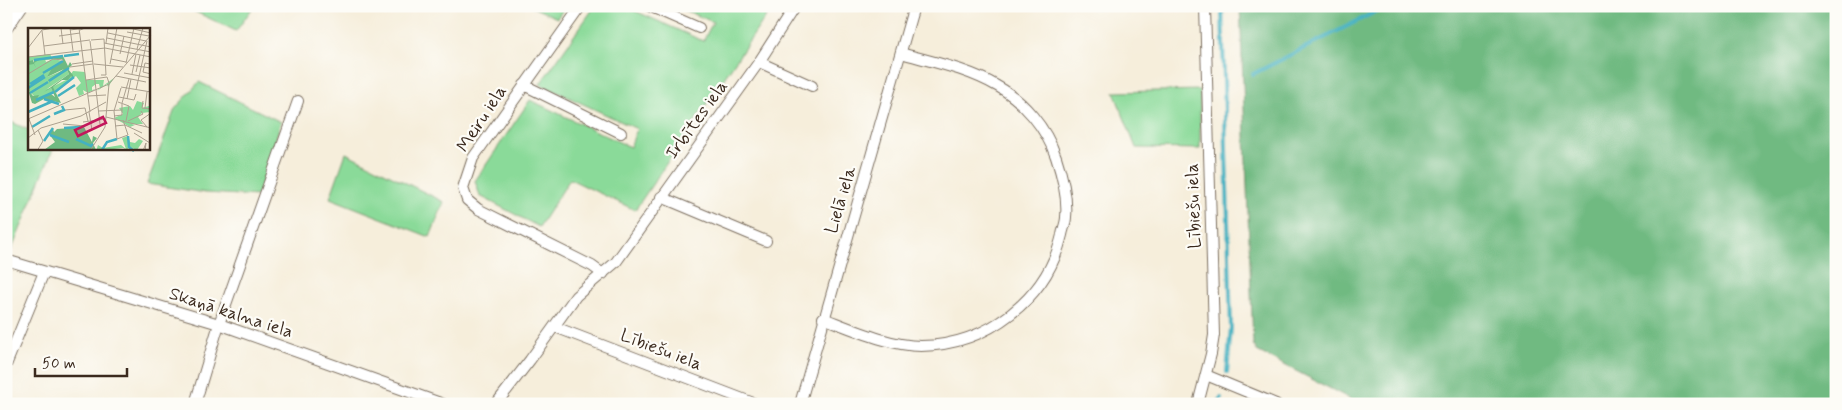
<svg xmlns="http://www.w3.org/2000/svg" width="1842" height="410" viewBox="0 0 1842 410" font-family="Mynerve,sans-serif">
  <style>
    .green { fill: #8ada99; stroke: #62825c }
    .forest { fill: #6fba81; stroke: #557250 }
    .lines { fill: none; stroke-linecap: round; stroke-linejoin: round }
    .stream { stroke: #44b1c1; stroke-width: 4 }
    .minor-casing { stroke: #7c6f60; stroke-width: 12 }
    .tertiary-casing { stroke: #7c6f60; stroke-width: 14 }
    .minor { stroke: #fff; stroke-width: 10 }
    .tertiary { stroke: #fff; stroke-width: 12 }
    .labels { text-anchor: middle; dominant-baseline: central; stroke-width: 4.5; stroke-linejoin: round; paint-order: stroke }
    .street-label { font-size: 18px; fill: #3b2a1e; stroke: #fdfcf7 }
    .inset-river { fill: none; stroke: #44b1c1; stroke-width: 2.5 }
    .inset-road { fill: none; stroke: #aba08f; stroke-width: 1 }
    .view { fill: #c2185b; fill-opacity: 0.15; stroke: #c2185b; stroke-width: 2.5 }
    .inset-edge { fill: none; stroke: #3b2a1e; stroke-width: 2.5 }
  </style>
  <rect width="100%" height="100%" fill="#fdfcf7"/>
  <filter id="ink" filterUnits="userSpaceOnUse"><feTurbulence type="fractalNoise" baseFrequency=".02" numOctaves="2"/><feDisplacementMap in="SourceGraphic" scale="10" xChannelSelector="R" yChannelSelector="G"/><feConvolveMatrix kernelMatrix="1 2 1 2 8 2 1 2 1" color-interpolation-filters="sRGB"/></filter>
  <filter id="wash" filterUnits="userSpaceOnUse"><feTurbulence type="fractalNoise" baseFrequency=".0096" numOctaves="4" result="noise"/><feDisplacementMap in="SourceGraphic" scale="20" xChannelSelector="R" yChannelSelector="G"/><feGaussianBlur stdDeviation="1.12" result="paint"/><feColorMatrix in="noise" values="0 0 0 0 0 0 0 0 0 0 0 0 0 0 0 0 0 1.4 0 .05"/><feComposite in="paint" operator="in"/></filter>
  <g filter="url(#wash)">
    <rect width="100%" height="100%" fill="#f6eedb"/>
    <g class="green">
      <path d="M183 6H254L236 31Z"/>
      <path d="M530 6H566L557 18Z"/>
      <path d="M595 6H624L703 41 713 22 675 6H773L635 210 570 179 539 227 480 196 475 181 530 100 630 147 637 129 540 84Z"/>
      <path d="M199 82 281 122 258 196 206 193 147 184 175 109Z"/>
      <path d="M1200 90V149L1136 148 1114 92Z"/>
      <path d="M9 121 29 130V149H53L12 249 6 247V128Z"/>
      <path d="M346 153 444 202 430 237 330 198Z"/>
    </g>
    <path class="forest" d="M1240 6H1836V404H1360L1257 351 1253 344Z"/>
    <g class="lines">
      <g class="stream">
        <path d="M1094 6 1098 8"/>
        <path d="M1222 6 1231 328 1227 372"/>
        <path d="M6 7 7 6"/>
        <path d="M1253 74 1387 6"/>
        <path d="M1219 404 1221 398"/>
      </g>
    </g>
  </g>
  <g filter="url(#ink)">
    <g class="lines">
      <defs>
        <g id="minor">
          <path d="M581 6 473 158 463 188 467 200 478 209 592 266 603 274"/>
          <path d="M649 6 699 28"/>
          <path d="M759 62 812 86"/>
          <path d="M524 85 621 133"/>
          <path d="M661 197 766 241"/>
          <path d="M6 260 219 324 443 404"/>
          <path d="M823 318C852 329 890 346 921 346 987 345 1047 299 1062 235 1063 229 1066 223 1066 217 1068 197 1062 175 1056 157 1046 128 1024 101 997 86 968 69 933 62 901 53"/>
          <path d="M555 327 756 404"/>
          <path d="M6 365 44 272"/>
          <path d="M1206 375 1276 404"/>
          <path d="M195 404 219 324 298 101"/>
          <path d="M496 404 530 360 576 296 616 262 759 62 795 6"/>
          <path d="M800 404 914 6"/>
          <path d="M1198 404 1211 354 1214 335 1205 6"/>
        </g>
        <path id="tertiary" d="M6 28 21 6"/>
      </defs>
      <use href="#minor" class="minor-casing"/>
      <use href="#tertiary" class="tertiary-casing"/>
      <use href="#minor" class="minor"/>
      <use href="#tertiary" class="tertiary"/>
    </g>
  </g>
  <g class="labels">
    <g class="street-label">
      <text transform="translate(482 119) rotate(-57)">Meiru iela</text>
      <text transform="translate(697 120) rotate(-54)">Irbītes iela</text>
      <text transform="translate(841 200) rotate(-73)">Lielā iela</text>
      <text transform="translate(1194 206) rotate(-92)">Lībiešu iela</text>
      <text transform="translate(231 313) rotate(18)">Skaņā kalna iela</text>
      <text transform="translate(661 350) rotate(21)">Lībiešu iela</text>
    </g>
  </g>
  <g transform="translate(28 28)">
    <rect width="122" height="122" fill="#f6eedb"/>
    <path d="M22 26 24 30 17 31 18 34 26 31 34 33 19 49 36 42 21 53 39 42 41 46 19 61 23 60 25 64 9 71 0 62V37L10 32 0 33V29ZM45 43 57 44 58 52H76L75 58 86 50 80 59 79 56 69 63 72 60 71 56H68L64 59V62L68 61 60 65 55 62 56 66 51 68 48 60 53 55 48 48 27 63 24 59 40 51ZM109 73 116 75 114 80 121 78 122 84 114 85 110 89 115 96H104L107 97 102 99 86 90 95 86 91 80 102 78 105 82ZM100 108 102 114 107 115 111 111 115 113 109 122 101 119 100 122 95 120 68 123 70 117 75 120 93 117 98 121 94 110Z" fill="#8ada99"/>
    <path d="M35 28 40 38 42 34 44 37 40 41 45 47V50L43 48 40 52H34L25 59 33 75 16 71 7 76 4 75 0 62 5 68 11 67 9 71 23 66 27 69 23 60 16 64 41 46 39 42 31 47 21 53 23 57 20 52 36 41 19 49 23 42 15 45 35 33 34 31 11 32 6 35 8 40 6 36 0 37V33L5 32V35L6 32ZM56 99 64 114 65 108 69 110 65 115 68 122H16L27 114 21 106 25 101 26 104 29 101Z" fill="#6fba81"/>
    <path class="inset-river" d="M36 28 51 26M6 32 35 28M15 45 35 33M21 53 41 40M2 56 16 47M0 60 17 49M27 64 46 49M2 65 20 54M30 68 47 57M16 71 31 76M8 72 26 64M0 84 25 73M26 86 36 82 34 78M4 99 22 88M36 100 52 99M22 107 41 114M100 108 101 119 106 123M48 111 63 118 65 116M16 113 25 100M74 122 79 114 89 111"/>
    <path class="inset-road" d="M33 0 35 16M42 0 45 23M51 0 62 84M101 0 123 5M42 2 57 0 52 2M14 3 17 27M99 4 121 8M80 5 118 13M31 8 52 5M79 10 123 19M63 12 76 11 78 47H73M62 13 65 36M76 15 123 24M78 15 80 0M16 18 62 12M0 20 14 2 25 0M77 20 123 29M109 21 115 0M92 26 96 8M0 29 77 20M83 31 98 34M98 35 106 0M44 36 65 33M65 36 72 96M66 36 95 39M82 36 89 0M122 36 117 35 115 44 123 46M102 37 123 40M42 39 65 36M108 44 112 27M96 45 123 50M0 46 25 31 35 32M104 46 108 26M88 48 118 54M58 52 79 49 81 55M81 56 123 7M93 59 123 64M93 60 86 83 89 111 100 107 95 92M108 62 119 13M60 68 78 67M91 69 106 72 108 66M99 71 103 51M115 73 114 80 123 81M90 74 101 78 98 93M94 75 101 51M117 80 119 64M37 82 57 80 60 93M71 83 94 82M61 84 64 102M86 88 94 87V76M78 89 123 100M0 91 81 56M1 91 7 107M100 93 115 86 113 83M55 94 78 91M35 96 57 98M87 98 97 97 114 105M119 99 113 92 123 85M106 105 122 115M0 110 13 100 53 88 78 74M9 123 15 113 10 102M62 123 77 99 81 56M115 123 118 115 117 123"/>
    <path class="view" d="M75 89 78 95 50 108 47 102Z"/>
    <rect width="122" height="122" class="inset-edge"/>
  </g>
  <rect width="1842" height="410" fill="none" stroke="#fdfcf7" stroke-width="25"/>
  <path d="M35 368v8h92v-8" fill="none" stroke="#3b2a1e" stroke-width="2.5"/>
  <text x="42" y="368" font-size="15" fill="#3b2a1e" stroke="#fdfcf7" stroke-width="4" paint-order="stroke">50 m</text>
</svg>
